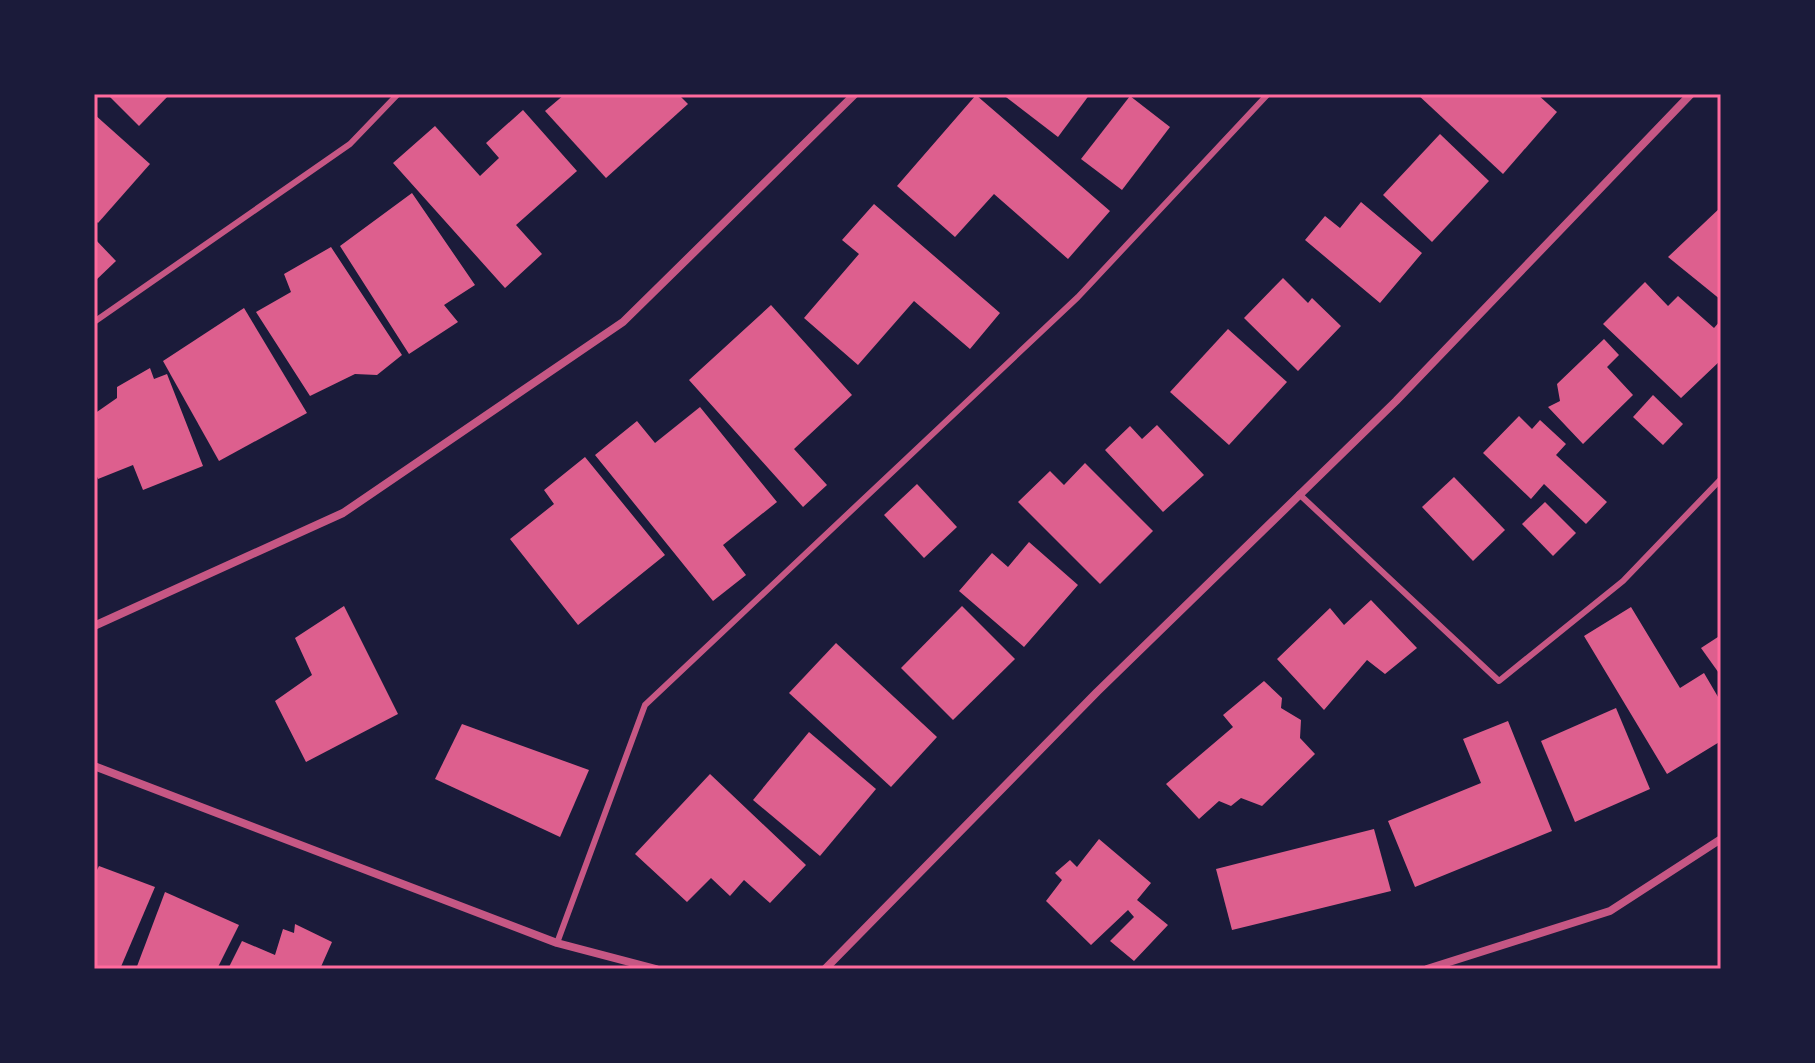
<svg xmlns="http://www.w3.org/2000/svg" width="1815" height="1063" viewBox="0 0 1815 1063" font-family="'Source Sans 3',sans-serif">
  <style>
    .building { fill: #dd5f8e }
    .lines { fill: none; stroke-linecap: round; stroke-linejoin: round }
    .service { stroke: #c65784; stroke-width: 6 }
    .minor { stroke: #c65784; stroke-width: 8 }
    .neatline { fill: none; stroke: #ff6b9d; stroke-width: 3 }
  </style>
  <rect width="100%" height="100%" fill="#1b1b3a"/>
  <g class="building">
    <path d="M107 94H170L139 126Z"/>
    <path d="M565 94H678L688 104 606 178 545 111Z"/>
    <path d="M1002 94H1090L1058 137Z"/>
    <path d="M1417 94H1537L1557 112 1503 174Z"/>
    <path d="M976 95 1110 211 1068 259 994 194 955 237 897 186Z"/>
    <path d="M1130 96 1170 127 1122 190 1081 159Z"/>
    <path d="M523 110 577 171 516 225 542 254 505 288 393 163 435 126 480 176 499 158 486 143Z"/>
    <path d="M94 114 150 164 98 223 94 219Z"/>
    <path d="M1440 134 1489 181 1432 242 1383 195Z"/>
    <path d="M412 193 475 285 444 305 458 322 409 354 340 246Z"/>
    <path d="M1361 202 1422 253 1380 303 1305 240 1325 216 1340 228Z"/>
    <path d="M874 204 1000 313 970 349 914 301 858 365 804 318 859 254 842 240Z"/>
    <path d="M1721 207V300L1668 257Z"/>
    <path d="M94 238 116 261 94 282Z"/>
    <path d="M331 247 402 355 377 375 355 374 310 396 256 312 291 292 284 274Z"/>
    <path d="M1283 278 1308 303 1312 298 1341 326 1298 371 1244 318Z"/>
    <path d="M1645 282 1668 306 1678 296 1714 328 1721 320V360L1681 398 1603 324Z"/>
    <path d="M771 305 852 395 794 449 827 485 803 507 689 380Z"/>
    <path d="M244 308 307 413 219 461 163 361Z"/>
    <path d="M1228 329 1287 382 1229 445 1170 392Z"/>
    <path d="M1604 339 1619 355 1607 367 1633 395 1583 444 1548 407 1560 401 1557 384Z"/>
    <path d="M150 368 154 379 167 374 203 466 143 490 133 465 98 479 94 470V414L117 398V387Z"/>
    <path d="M1653 395 1683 424 1663 445 1633 417Z"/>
    <path d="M700 407 777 502 723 545 746 575 713 601 595 455 637 421 655 443Z"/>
    <path d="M1519 416 1532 429 1540 420 1566 444 1556 455 1607 502 1586 524 1544 484 1531 499 1483 453Z"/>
    <path d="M1157 425 1204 475 1163 512 1105 450 1130 426 1142 439Z"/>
    <path d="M585 457 665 555 578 625 510 539 554 504 544 490Z"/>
    <path d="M1085 463 1153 531 1100 584 1018 502 1050 471 1064 485Z"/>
    <path d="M1454 477 1505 530 1473 561 1422 507Z"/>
    <path d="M917 484 957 527 924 558 884 515Z"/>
    <path d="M1545 502 1576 533 1553 556 1522 524Z"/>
    <path d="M1029 542 1078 585 1024 647 959 591 992 553 1008 567Z"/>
    <path d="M1371 600 1417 648 1385 674 1367 660 1324 710 1277 659 1330 608 1344 625Z"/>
    <path d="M344 606 398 714 306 762 275 701 312 675 295 638Z"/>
    <path d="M962 606 1015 659 953 720 901 668Z"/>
    <path d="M1631 607 1680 688 1704 673 1721 702V741L1667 774 1584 636Z"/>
    <path d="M1721 635V676L1701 648Z"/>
    <path d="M836 643 937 737 891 787 789 693Z"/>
    <path d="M1264 681 1282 698 1281 708 1301 720 1300 738 1315 754 1262 806 1241 798 1231 806 1219 801 1199 819 1166 784 1233 727 1223 715Z"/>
    <path d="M1616 708 1650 789 1575 822 1541 741Z"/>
    <path d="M1508 721 1552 831 1415 887 1388 821 1481 783 1463 739Z"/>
    <path d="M462 724 589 770 560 837 435 779Z"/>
    <path d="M809 732 876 789 820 856 753 800Z"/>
    <path d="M710 774 806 865 770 903 744 880 730 896 711 878 687 902 635 854Z"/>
    <path d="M1374 829 1391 891 1232 930 1216 869Z"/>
    <path d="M1099 839 1151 883 1137 900 1168 925 1134 961 1110 941 1134 917 1128 910 1091 945 1046 901 1062 880 1055 873 1070 860 1077 867Z"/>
    <path d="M99 866 155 887 120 969H94V876Z"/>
    <path d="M165 892 239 925 217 969H136Z"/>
    <path d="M295 924 332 942 320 969H228L242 941 275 955 283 929 294 933Z"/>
  </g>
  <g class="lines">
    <g class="service">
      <path d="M94 322 350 144 398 94"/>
      <path d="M1299 494 1499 681 1623 581 1721 479"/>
      <path d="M557 943 645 705 1078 297 1268 94"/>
    </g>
    <g class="minor">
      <path d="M94 626 343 513 623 322 855 94"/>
      <path d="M94 766 557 943 656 969"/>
      <path d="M825 969 1097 692 1396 401 1691 94"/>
      <path d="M1427 969 1610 911 1721 839"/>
    </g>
  </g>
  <rect width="1815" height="1063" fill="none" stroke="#1b1b3a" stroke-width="192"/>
  <rect x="96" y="96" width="1623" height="871" class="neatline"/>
</svg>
